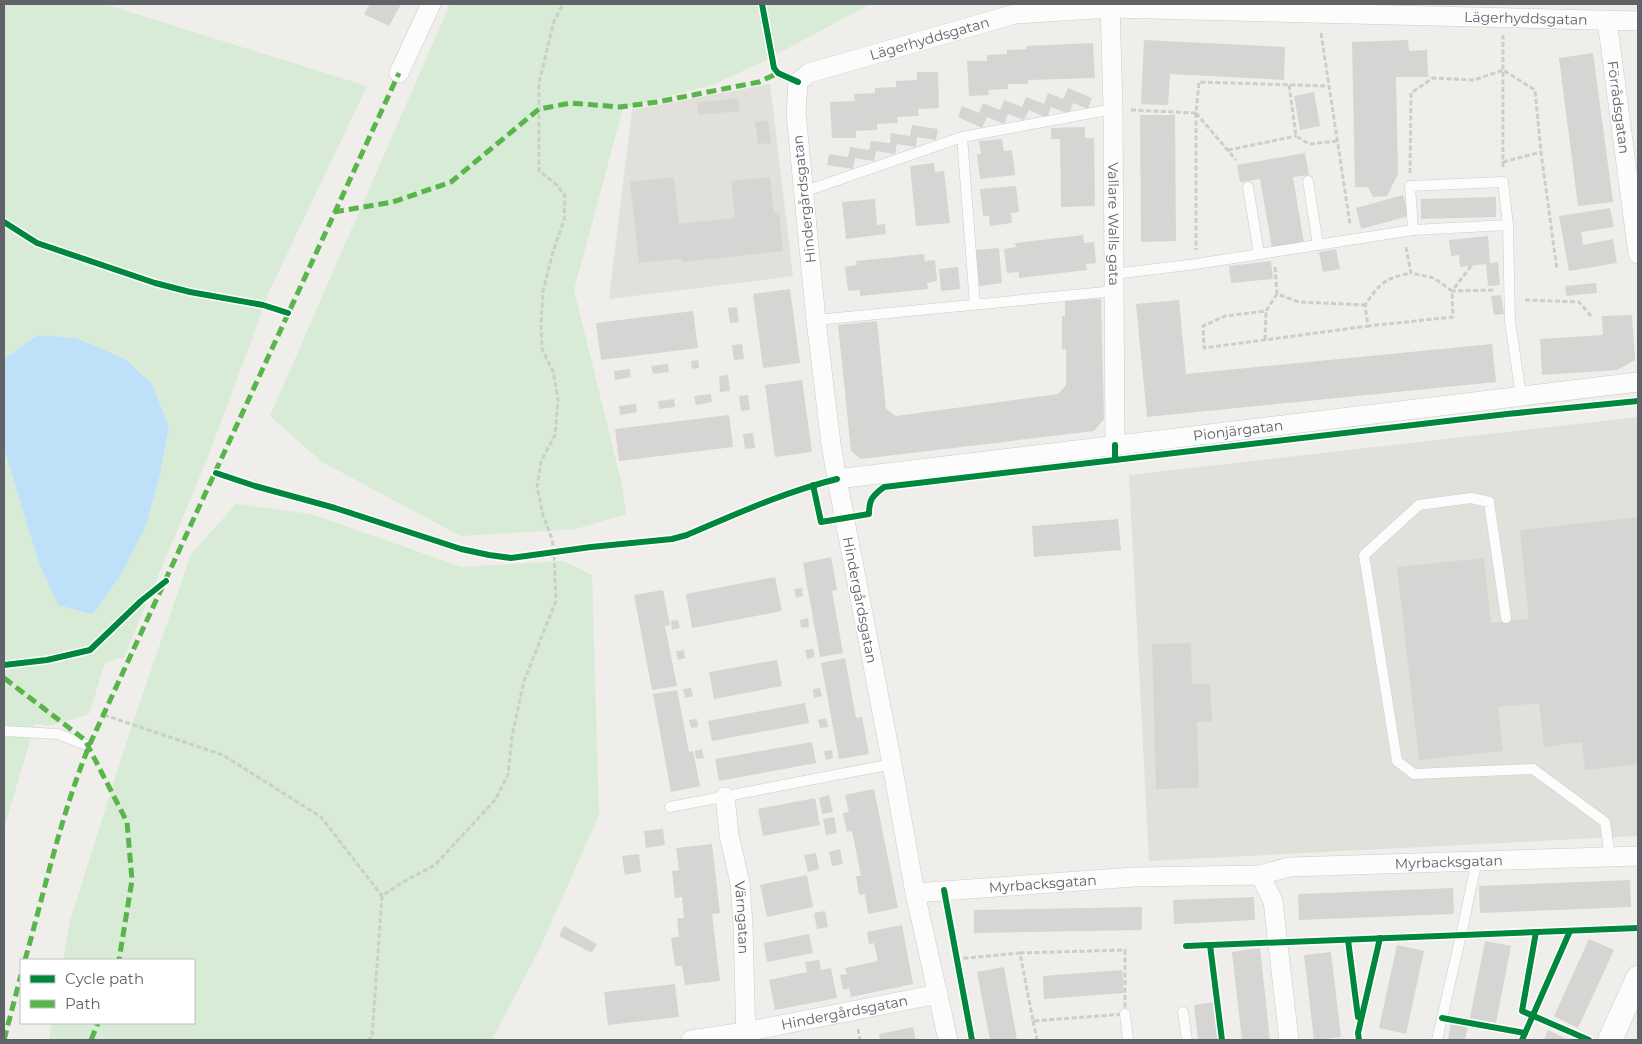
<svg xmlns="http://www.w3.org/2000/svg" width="1642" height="1044" viewBox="0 0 1642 1044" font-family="Montserrat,sans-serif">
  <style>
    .education { fill: #e2e0da }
    .green { fill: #d8ebd6 }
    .water { fill: #bfe0f9 }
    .building { fill: #d6d5d3 }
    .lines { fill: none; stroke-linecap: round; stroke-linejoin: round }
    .service-casing { stroke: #cbcccc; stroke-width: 11 }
    .minor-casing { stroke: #cbcccc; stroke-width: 20 }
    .tertiary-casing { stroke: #cbcccc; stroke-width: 25 }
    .path { stroke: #cacfcc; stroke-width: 3; stroke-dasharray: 5 2.5; stroke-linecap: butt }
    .service { stroke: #fdfcfc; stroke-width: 10 }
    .minor { stroke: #fdfcfc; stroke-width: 19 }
    .tertiary { stroke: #fdfcfc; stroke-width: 24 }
    .quiet { stroke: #58b549; stroke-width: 5; stroke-dasharray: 10 5; stroke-linecap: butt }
    .cycleway-casing { stroke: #fff; stroke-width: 9 }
    .cycleway { stroke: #00873e; stroke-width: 6 }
    .labels { text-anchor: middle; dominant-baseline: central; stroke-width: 4; stroke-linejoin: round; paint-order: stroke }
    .street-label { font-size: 14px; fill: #5f6368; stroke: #fff }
  </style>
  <rect width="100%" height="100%" fill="#efeeea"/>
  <g class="education">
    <path d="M770 84 793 276 609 299 632 110Z"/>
    <path d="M1638 417V836L1149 861 1129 475Z"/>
  </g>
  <g class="green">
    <path d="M4 4H104L367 86 268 294 252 339 208 457 124 657 103 663H105L89 714 49 726 35 724 4 829V449L39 563 51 589 93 614 122 573 146 526 160 474 169 427 152 384 127 359 76 338 38 335 4 359Z"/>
    <path d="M450 4H870L768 59 715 84 623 108 574 290 622 485 626 514 576 529 461 536 322 462 270 416Z"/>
    <path d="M236 504 311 514 462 567 563 561 592 575 599 815 539 950 492 1040H49L52 1023H194V960H63L70 921 129 734 191 554Z"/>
  </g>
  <path class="water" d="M38 335 76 338 126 359 152 384 169 427 160 474 146 526 122 573 93 614 58 605 39 563 4 449V359Z"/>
  <g class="building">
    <path d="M370 4H401L389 26 364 14Z"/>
    <path d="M1144 40 1285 47 1284 80 1170 74 1168 105 1141 104Z"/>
    <path d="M1408 40 1409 51 1427 50 1428 77H1396L1398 174 1387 196 1373 197 1368 187H1355L1352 42Z"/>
    <path d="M1093 43 1095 78 1028 80V84H1008V89L988 90 989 95 969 96 967 61H987V55L1007 54V50L1026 49V46Z"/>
    <path d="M1593 53 1613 202 1578 206 1559 58Z"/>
    <path d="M917 72H938L939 108 918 109 919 116 897 117 898 123 877 124V130L856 131V138H832L830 102 855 101 854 94 875 93V88L896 87V81L917 80Z"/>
    <path d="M1068 88 1092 98 1088 109 1073 103 1069 114 1051 107 1047 118 1029 110 1024 120 1008 114 1004 124 987 117 982 128 958 117 962 106 979 113 983 103 1000 110 1004 100 1022 107 1026 97 1044 104 1048 93 1063 99Z"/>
    <path d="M1314 92 1320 126 1300 130 1294 96Z"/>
    <path d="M738 98 739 111 699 115 697 103Z"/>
    <path d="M1140 115H1175L1176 241 1141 242Z"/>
    <path d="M768 120 771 143 758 144 755 122Z"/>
    <path d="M912 125 938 129 936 140 917 137 916 147 897 144 895 154 876 151 874 161 855 158 853 169 827 165 829 154 848 157 850 147 869 150 871 141 890 143 891 133 910 136Z"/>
    <path d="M1085 127V138H1094L1095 206 1061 207 1060 139H1051V128Z"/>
    <path d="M1002 139 1004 151 1012 150 1015 175 980 179 977 154H981L979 141Z"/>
    <path d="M1305 153 1309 175 1293 177 1304 243 1272 248 1260 179 1240 182 1237 165Z"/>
    <path d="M934 163 935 172 944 171 950 223 916 226 910 166Z"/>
    <path d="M674 177 679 224 735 218 731 181 770 177 774 213H779L783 251 682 262 681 259 639 263 630 182Z"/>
    <path d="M1016 186 1019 212 1011 213 1012 223 990 226 989 216H983L980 189Z"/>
    <path d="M1403 195 1409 216 1361 229 1356 208Z"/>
    <path d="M1496 197V217L1421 219V199Z"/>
    <path d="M875 199 877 225 885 224 886 234 846 239 842 202Z"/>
    <path d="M1610 208 1614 227 1581 232 1583 245 1613 239 1617 263 1569 271 1559 216Z"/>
    <path d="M1083 235 1084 243 1094 242 1096 263 1086 264 1087 270 1019 278V272L1007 273 1004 249 1016 247 1015 243Z"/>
    <path d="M1488 236 1490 263 1498 262 1500 285 1488 286 1486 264 1460 267 1459 255 1451 256 1449 240Z"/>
    <path d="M999 248 1002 283 979 286 975 250Z"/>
    <path d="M1336 249 1340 269 1323 272 1319 252Z"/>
    <path d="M924 254 925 261 935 260 937 281 927 283 928 289 860 296V290L848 291 845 267 857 265 856 261Z"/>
    <path d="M1271 261 1273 279 1231 283 1229 266Z"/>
    <path d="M958 267 960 289 941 291 939 269Z"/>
    <path d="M1596 283 1597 293 1566 296 1565 286Z"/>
    <path d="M790 289 800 363 763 368 753 294Z"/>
    <path d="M1501 295 1504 314 1494 315 1491 296Z"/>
    <path d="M1101 299 1104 419 1094 431 861 459 851 451 838 325 877 321 886 409 896 416 1058 394 1066 385V349H1062V316H1065V300Z"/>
    <path d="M1179 300 1186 374 1492 344 1496 382 1147 417 1136 304Z"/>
    <path d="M737 307 739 322 730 323 728 308Z"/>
    <path d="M693 311 698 348 601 360 596 323Z"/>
    <path d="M1632 315 1635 360 1617 370 1542 375 1540 339 1603 335 1602 316Z"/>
    <path d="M742 344 744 359 734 360 732 345Z"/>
    <path d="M698 360 699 368 692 369 691 361Z"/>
    <path d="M668 364 669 372 653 374 651 366Z"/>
    <path d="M630 369 631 377 615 380 614 371Z"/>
    <path d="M728 375 730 391 720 392 719 376Z"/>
    <path d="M802 380 812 452 775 457 765 385Z"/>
    <path d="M711 394 712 402 696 405 694 396Z"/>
    <path d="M748 395 750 410 741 411 739 396Z"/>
    <path d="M674 399 675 407 659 409 658 401Z"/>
    <path d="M636 404 637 412 620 415 619 406Z"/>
    <path d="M729 415 733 447 619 461 615 429Z"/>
    <path d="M753 433 755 448 745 449 743 434Z"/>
    <path d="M1637 517 1638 764 1585 770 1582 742 1544 747 1539 703 1498 707 1503 751 1419 760 1397 567 1484 558 1491 623 1529 619 1520 530Z"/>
    <path d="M1118 519 1121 550 1034 557 1032 526Z"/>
    <path d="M831 557 837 590 832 591 843 653 820 657 803 563Z"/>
    <path d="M775 577 782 611 692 628 686 594Z"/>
    <path d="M802 588 803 596 796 598 794 589Z"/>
    <path d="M663 590 670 625 665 626 677 686 652 690 634 595Z"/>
    <path d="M808 618 809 627 801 628 800 620Z"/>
    <path d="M678 620 680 628 672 630 671 621Z"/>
    <path d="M1191 643 1192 684H1210L1212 721 1197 722 1199 788 1156 789 1152 644Z"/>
    <path d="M813 649 815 657 807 659 805 650Z"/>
    <path d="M684 650 685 658 678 660 676 651Z"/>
    <path d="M845 658 856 718 862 717 869 754 839 759 821 663Z"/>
    <path d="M777 660 782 686 714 699 709 672Z"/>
    <path d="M691 688 693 696 685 698 683 689Z"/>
    <path d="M820 688 822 696 814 698 813 689Z"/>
    <path d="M677 690 689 752 693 751 700 786 671 792 653 694Z"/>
    <path d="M805 703 809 723 712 741 708 721Z"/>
    <path d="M826 718 828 727 820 728 818 720Z"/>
    <path d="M697 719 698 727 691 728 689 720Z"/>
    <path d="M812 742 816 763 719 781 715 759Z"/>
    <path d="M702 749 704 758 696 759 695 751Z"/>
    <path d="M832 750 833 758 826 760 824 751Z"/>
    <path d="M874 789 898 908 868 914 865 894 859 895 856 876H861L852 831 847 832 843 813 849 812 845 795Z"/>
    <path d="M829 795 833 812 822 814 819 798Z"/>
    <path d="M815 798 820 825 763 836 758 809Z"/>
    <path d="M834 817 837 833 826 835 823 819Z"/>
    <path d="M663 829 665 845 646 848 644 831Z"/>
    <path d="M712 844 720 913 712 914 720 981 685 985 682 966H675L671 938 679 937 677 918H684L682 897 675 898 672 871 679 870 676 848Z"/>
    <path d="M840 849 843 864 832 866 829 852Z"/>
    <path d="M816 853 819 869 808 872 804 855Z"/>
    <path d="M639 854 641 872 625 875 622 856Z"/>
    <path d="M807 875 813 907 767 917 760 885Z"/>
    <path d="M1630 880 1631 907 1480 913 1479 886Z"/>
    <path d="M1453 888 1454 914 1299 920 1298 894Z"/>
    <path d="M1254 897 1255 920 1174 924 1173 900Z"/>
    <path d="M1142 907V930L974 933V910Z"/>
    <path d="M825 911 828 927 817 929 814 913Z"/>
    <path d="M902 925 913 984 851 997 849 988 843 990 840 975 847 974 845 968 878 961 874 943 869 944 867 932Z"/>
    <path d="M564 926 597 944 592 953 559 936Z"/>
    <path d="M809 934 813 953 767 962 764 943Z"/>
    <path d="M1589 939 1614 950 1578 1028 1554 1016Z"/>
    <path d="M1485 941 1511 946 1496 1023 1470 1018Z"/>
    <path d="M1397 945 1424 951 1406 1034 1379 1028Z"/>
    <path d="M1260 948 1270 1040H1242L1232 952Z"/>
    <path d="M1331 952 1341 1037 1314 1040 1304 955Z"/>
    <path d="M819 960 821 970 831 968 837 998 775 1010 769 980 807 972 805 962Z"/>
    <path d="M1004 967 1017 1040H990L977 972Z"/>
    <path d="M1122 970 1124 993 1044 999 1043 976Z"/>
    <path d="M675 984 679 1017 608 1025 604 992Z"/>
    <path d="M1215 1002 1219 1040H1198L1194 1005Z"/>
    <path d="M1451 1023 1468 1026 1465 1040H1448Z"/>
    <path d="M913 1027 916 1040H880L879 1034Z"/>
    <path d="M1548 1030 1569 1040H1544Z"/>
  </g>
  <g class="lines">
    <defs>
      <g id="service">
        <path d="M962 137 975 304"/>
        <path d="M1308 181 1318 245"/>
        <path d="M1248 187 1259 254"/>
        <path d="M803 192 962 137 1113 109"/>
        <path d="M1508 225 1503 182 1410 186 1413 230 1508 225 1510 321 1521 396"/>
        <path d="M1114 274 1196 264 1413 230"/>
        <path d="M816 320 1115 291"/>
        <path d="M1506 618 1489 502 1471 498 1419 505 1364 555 1397 761 1414 774 1533 769 1605 822 1610 857"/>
        <path d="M4 731 58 734 89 746"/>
        <path d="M670 807 892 764"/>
        <path d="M1183 1012 1187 1040"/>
        <path d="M1125 1014 1128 1040"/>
        <path d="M1437 1040 1461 935 1477 860"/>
      </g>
      <g id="minor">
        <path id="s1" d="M1110 4 1113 109 1115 445"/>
        <path id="s2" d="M1607 20 1638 254"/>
        <path d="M399 73 431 4"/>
        <path id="s3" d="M837 479 1638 382"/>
        <path id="s4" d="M725 797 729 835 740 883 743 925 746 1040"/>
        <path id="s5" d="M1260 875 1289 867 1638 856"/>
        <path id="s6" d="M915 893 1134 877 1260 875 1273 901 1289 1040"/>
        <path id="s7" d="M691 1040 745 1032 938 994"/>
        <path id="s8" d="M948 1040 915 893 892 764 837 479 831 444 816 320 796 113 798 82 809 73 1015 14 1110 8 1638 21"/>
      </g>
      <path id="tertiary" d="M1610 1040 1638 978"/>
    </defs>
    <use href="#service" class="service-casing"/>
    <use href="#minor" class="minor-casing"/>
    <use href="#tertiary" class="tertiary-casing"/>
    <g class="path">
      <path d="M1321 33 1350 224"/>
      <path d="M1289 85 1296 136 1309 144 1337 141"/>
      <path d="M1131 110 1196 113 1199 82 1328 86"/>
      <path d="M1196 113V250"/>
      <path d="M1196 113 1236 160"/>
      <path d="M1228 150 1296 136"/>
      <path d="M1503 162 1541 152"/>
      <path d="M1503 167V35"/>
      <path d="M1410 173 1411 93 1433 78 1474 80 1503 70 1535 90 1541 152 1557 270"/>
      <path d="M1406 247 1411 273 1434 278 1452 291 1453 317 1368 326 1365 305C1380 283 1385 278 1411 273"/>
      <path d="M1471 266 1452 291 1494 290"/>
      <path d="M1275 267 1277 294 1299 302 1365 305"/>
      <path d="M1277 294 1266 311 1225 316 1203 326 1204 348 1368 326"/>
      <path d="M1525 300 1579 302 1591 316"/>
      <path d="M1265 340 1266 311"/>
      <path d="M104 715 223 755 321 817 382 896"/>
      <path d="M1125 950V1014L1033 1021 1020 953Z"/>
      <path d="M956 959 1020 953"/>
      <path d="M1033 1021 1037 1040"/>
      <path d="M858 1029 860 1040"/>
      <path d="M367 1040 372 1037 382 896 401 883 435 865 495 800 508 775 512 736 524 681 556 601 554 553 552 539 543 515 537 487 541 461 555 435 558 400 553 371 542 349 541 325 543 291 552 255 564 220 565 196 557 185 539 171V83L554 21 563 4"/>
    </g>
    <use href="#service" class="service"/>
    <use href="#minor" class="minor"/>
    <use href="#tertiary" class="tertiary"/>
    <g class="quiet">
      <path d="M334 212 393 202 451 182 539 109 571 103 620 107 657 102 759 82 778 73"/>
      <path d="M4 678 85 740 127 822 132 880 119 960"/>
      <path d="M25 960C45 889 61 815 89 746L399 73"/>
      <path d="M4 1040 21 975"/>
      <path d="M91 1040 98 1023"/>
    </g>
    <defs>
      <g id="cycleway">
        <path d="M762 4 774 68 778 73 798 82"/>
        <path d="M4 222 37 243 155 283 190 292 263 305 288 313"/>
        <path d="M1115 445V460L1507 414 1638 401"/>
        <path d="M216 473 255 486 335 508 461 549 489 555 511 558 591 547 672 539 687 535C736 514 784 492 837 479"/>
        <path d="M813 485 821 522 869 514C869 500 872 496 884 487L1115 460"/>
        <path d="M4 665 47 660 90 650 141 601 166 581"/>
        <path d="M944 890 972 1040"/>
        <path d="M1536 932 1522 1011 1589 1040"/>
        <path d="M1348 940 1358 1017"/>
        <path d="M1210 945 1222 1040"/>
        <path d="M1186 946 1638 928"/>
        <path d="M1442 1018 1525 1033"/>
        <path d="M1359 1040 1358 1033 1380 938"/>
        <path d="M1522 1040 1570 931"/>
      </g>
    </defs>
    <use href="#cycleway" class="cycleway-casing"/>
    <use href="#cycleway" class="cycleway"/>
  </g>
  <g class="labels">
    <g class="street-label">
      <text stroke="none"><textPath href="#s8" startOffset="1711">Lägerhyddsgatan</textPath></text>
      <text stroke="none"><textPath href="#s8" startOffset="1111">Lägerhyddsgatan</textPath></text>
      <text stroke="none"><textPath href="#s2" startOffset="88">Förrådsgatan</textPath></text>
      <text transform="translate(804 199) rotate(-96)">Hindergårdsgatan</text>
      <text stroke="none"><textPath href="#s1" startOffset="220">Vallare Walls gata</textPath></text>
      <text stroke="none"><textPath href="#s3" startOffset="404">Pionjärgatan</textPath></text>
      <text transform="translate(860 600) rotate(79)">Hindergårdsgatan</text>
      <text stroke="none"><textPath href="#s5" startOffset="190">Myrbacksgatan</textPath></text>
      <text stroke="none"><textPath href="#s6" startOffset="128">Myrbacksgatan</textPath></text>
      <text stroke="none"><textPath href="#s4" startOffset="122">Värngatan</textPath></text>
      <text stroke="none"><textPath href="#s7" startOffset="156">Hindergårdsgatan</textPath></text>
    </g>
  </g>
  <rect width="1642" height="1044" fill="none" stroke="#5f6368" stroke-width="10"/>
  <rect x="20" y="959" width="175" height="65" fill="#ffffff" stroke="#bfc1c3"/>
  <rect x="30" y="975" width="25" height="8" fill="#00873e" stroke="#bfc1c3"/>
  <text x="65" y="984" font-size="15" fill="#5f6368">Cycle path</text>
  <rect x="30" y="1000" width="25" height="8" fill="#58b549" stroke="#bfc1c3"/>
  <text x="65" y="1009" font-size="15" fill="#5f6368">Path</text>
</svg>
